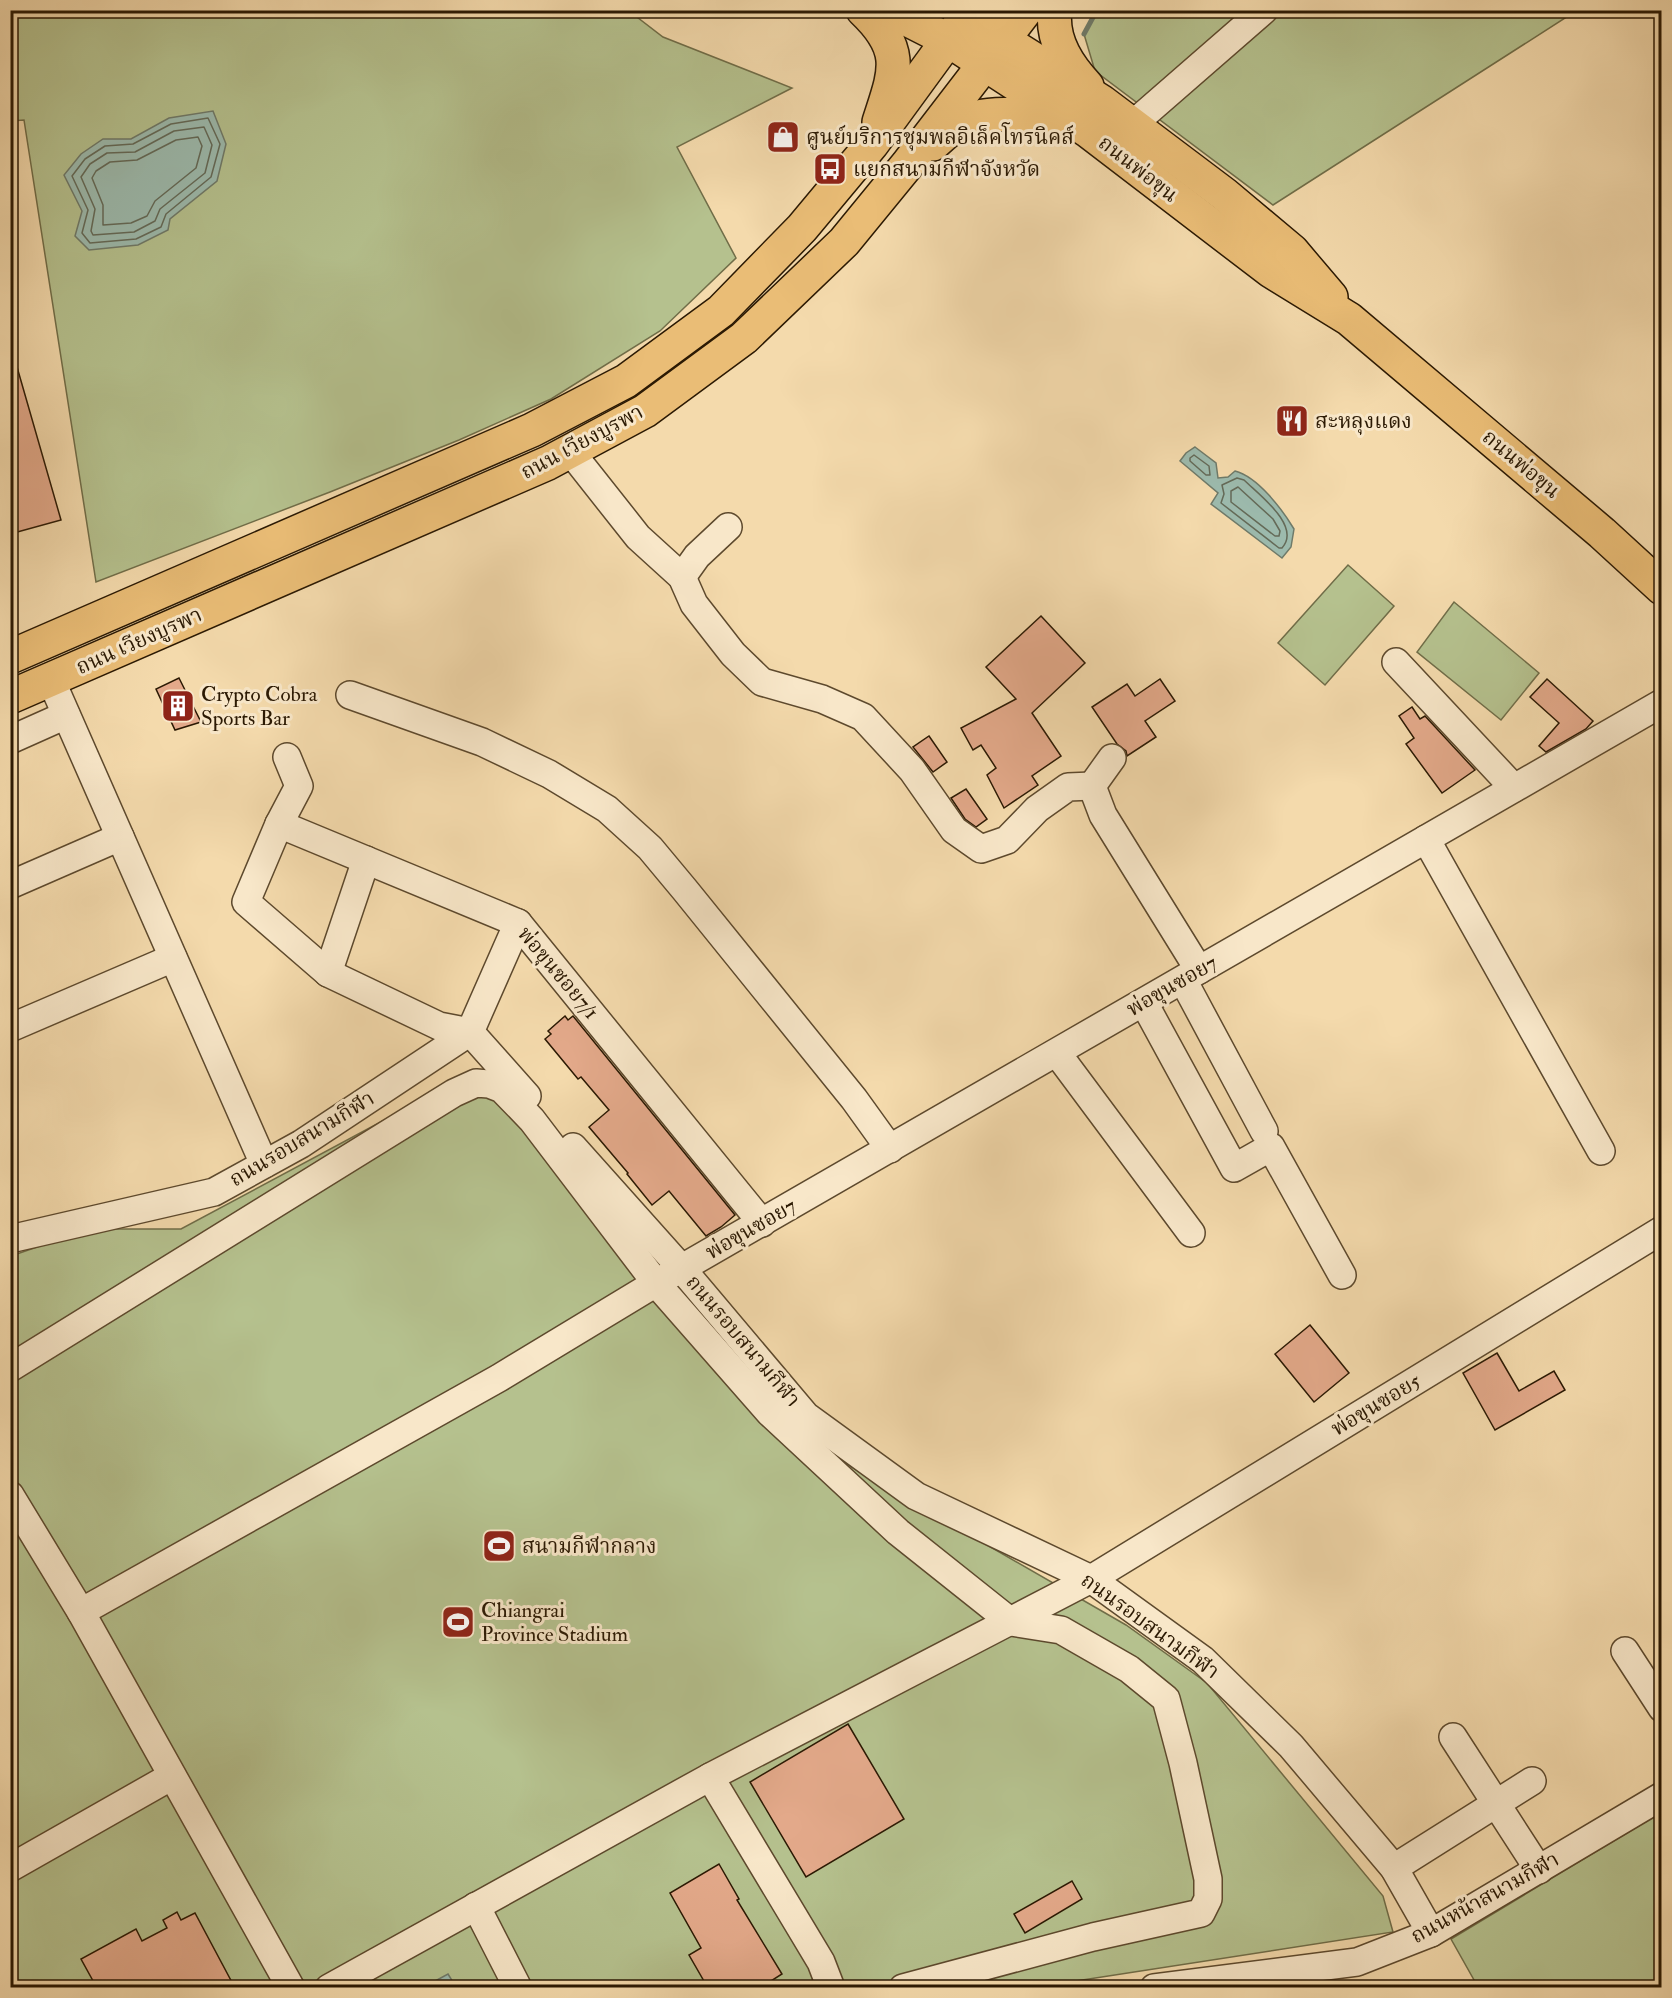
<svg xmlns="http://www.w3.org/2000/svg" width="1672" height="1998" viewBox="0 0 1672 1998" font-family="'IM FELL Double Pica','Noto Serif Thai',serif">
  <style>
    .green { fill: #b5c18e; stroke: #706d48; stroke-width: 1.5 }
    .water { fill: #9cbaad; stroke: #6f7a69; stroke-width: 1.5 }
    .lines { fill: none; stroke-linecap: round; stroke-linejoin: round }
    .shore { stroke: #646a58; stroke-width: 1.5 }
    .stream { stroke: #6f7a69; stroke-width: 5 }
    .building { fill: #e3a98a; stroke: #2b1903; stroke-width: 1.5 }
    .minor-casing { stroke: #5d492d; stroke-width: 30 }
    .major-casing { stroke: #2b1903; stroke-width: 36 }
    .minor { stroke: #f8e7c9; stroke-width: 27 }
    .major { stroke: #eabd76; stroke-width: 33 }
    .labels { text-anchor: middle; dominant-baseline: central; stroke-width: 6; stroke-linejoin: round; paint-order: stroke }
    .poi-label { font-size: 21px; fill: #2b1903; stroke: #f8e7c9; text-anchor: start }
    .street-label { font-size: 21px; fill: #2b1903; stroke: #f8e7c9 }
  </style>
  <rect width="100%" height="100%" fill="#f4daac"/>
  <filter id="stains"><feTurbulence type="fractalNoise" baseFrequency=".00333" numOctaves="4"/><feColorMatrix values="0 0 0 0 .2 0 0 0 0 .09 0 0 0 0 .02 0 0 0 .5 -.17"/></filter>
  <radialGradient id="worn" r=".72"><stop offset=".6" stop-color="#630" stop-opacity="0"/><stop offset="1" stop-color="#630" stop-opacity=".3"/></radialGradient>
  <g class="green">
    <path d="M11 10 629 11 663 37 792 88 677 147 736 258 660 331 551 399 459 440 330 492 96 582 24 120 11 121Z"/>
    <path d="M1098 10 1576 11 1273 205 1095 71 1084 34Z"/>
    <path d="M1348 565 1394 606 1325 685 1278 643Z"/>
    <path d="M1454 602 1539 673 1501 720 1417 652Z"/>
    <path d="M474 1072 772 1408 850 1466 1126 1625 1207 1683 1383 1896 1393 1932 1037 1987H11V1256L89 1229H181Z"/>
    <path d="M1660 1813 1662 1817 1661 1987H1478L1451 1939Z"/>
  </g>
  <g class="water">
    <path d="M213 111 226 144 217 181 170 219 168 230 138 245 89 250 75 236 82 211 64 175 81 154 103 139H131L169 118Z"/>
    <path d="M1195 447 1216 463 1218 478 1228 477 1235 471C1258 477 1282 509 1294 529L1291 547 1282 558 1211 504 1218 493 1180 461 1186 453Z"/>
    <path d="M448 1974 456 1987H424Z"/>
  </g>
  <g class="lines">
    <g class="shore">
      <path d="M208 118 220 144 211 177 166 214 161 227 136 239 90 243 82 233 88 210 72 176 85 159 105 146 133 144 171 124Z"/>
      <path d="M204 127 212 145 205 173 160 209 155 221 134 232 93 235 91 231 95 209 81 177 90 164 107 153 135 152 174 131Z"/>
      <path d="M198 137 202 146 196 168 155 201 147 216 131 223 103 225V205L92 178 96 171 110 162 137 160 176 140Z"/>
      <path d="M1194 455 1209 466 1210 475H1206L1190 461V458Z"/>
      <path d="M1237 478 1244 480C1258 494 1302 526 1282 548H1279L1221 503 1224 494 1222 485Z"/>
      <path d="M1238 487 1273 519 1280 531 1279 536H1275L1231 502V491Z"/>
    </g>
    <path class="stream" d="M1084 34 1097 10"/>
  </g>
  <g class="building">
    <path d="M15 360 61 520 10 534V361Z"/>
    <path d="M1041 616 1085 663 1032 713 1061 756 1032 776 1038 785 1004 808 987 775 996 768 981 745 973 750 961 728 1016 699 986 667Z"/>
    <path d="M179 678 201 722 175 730 156 689Z"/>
    <path d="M1160 679 1175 701 1145 721 1156 737 1127 756 1126 751 1117 744 1092 707 1127 684 1135 696Z"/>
    <path d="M1547 679 1593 721 1586 729 1546 752 1539 746 1559 723 1530 697Z"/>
    <path d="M1412 707 1420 719 1425 716 1475 770 1442 793 1406 744 1414 738 1399 716Z"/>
    <path d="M929 736 947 762 933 772 913 747Z"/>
    <path d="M966 789 987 819 976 827 965 819 951 798Z"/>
    <path d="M565 1016 568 1020 573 1016 735 1215 721 1227 706 1236 669 1191 652 1205 627 1174 628 1173 589 1127 609 1110 581 1077 578 1079 545 1039 551 1034 548 1031Z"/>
    <path d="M1310 1325 1349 1373 1314 1402 1275 1354Z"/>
    <path d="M1497 1353 1519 1391 1554 1371 1565 1390 1495 1430 1463 1373Z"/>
    <path d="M848 1724 904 1819 806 1877 750 1782Z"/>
    <path d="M719 1864 739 1899 737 1900 782 1974 760 1988H708L689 1955 701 1948 670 1893Z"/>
    <path d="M1072 1881 1082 1899 1025 1933 1014 1914Z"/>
    <path d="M177 1912 181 1920 195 1913 235 1988H97L81 1959 136 1929 142 1941 167 1928 163 1920Z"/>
  </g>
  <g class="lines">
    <defs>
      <g id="minor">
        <path d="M1132 125 1264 10"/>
        <path d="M570 451 638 537 682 577 694 604 733 654 762 682 822 699 863 717 912 770 954 830 981 849 1007 840 1037 809 1068 787 1092 786"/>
        <path d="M682 577 697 556 728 527"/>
        <path d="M1396 662 1514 788"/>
        <path d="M51 680 264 1164"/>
        <path d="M350 695 482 742 549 774 607 809 650 848 685 890 854 1099 890 1149"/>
        <path d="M10 740 66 715"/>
        <path d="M287 757 299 786 279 824 246 902 328 973 439 1026 470 1032 518 923"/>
        <path d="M1092 786 1103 815 1199 970"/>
        <path d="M1092 786 1112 758"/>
        <path d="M279 824 518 923 762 1223"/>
        <path d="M1426 839 1601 1151"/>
        <path d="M10 885 120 837"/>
        <path d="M328 973 366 860"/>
        <path d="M1183 980 1264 1131"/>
        <path d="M1144 1003 1234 1168 1271 1147 1342 1275"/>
        <path d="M10 1028 173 958"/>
        <path d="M1057 1053 1191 1233"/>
        <path d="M573 1147 682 1269 806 1416 916 1496 1091 1579 1203 1660 1291 1746 1394 1868 1431 1933"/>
        <path d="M10 1239 214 1192 301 1144 470 1032 527 1096"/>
        <path d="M10 1368 454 1093 476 1083 489 1084 502 1089 532 1120 656 1283 770 1413 898 1532 1011 1622 1061 1630 1129 1669 1166 1699 1183 1763 1208 1879V1899L1201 1913 1093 1937 903 1988"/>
        <path d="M10 1495 81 1612 291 1988"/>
        <path d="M81 1612 499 1378 656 1283 1662 703"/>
        <path d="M1625 1651 1662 1708"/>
        <path d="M1453 1737 1539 1870"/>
        <path d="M710 1777 821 1962 831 1988"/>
        <path d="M10 1868 172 1776"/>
        <path d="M1394 1868 1532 1781"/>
        <path d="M476 1906 518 1988"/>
        <path d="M329 1988 710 1777 1091 1579 1662 1230"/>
        <path d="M1154 1988 1357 1962 1431 1933 1662 1796"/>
      </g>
      <g id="major">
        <path d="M863 10C906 51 895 72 879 122"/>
        <path d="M889 10 948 40 1088 131 1271 271 1349 319 1602 533 1662 588"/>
        <path d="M1055 10C1051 39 1068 66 1087 86"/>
        <path d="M984 28 1102 102 1224 194 1292 251 1331 297"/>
        <path d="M933 144C940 138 947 131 955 126 985 107 1035 115 1067 124"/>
        <path d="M10 657 532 430 626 381 721 311 802 228 872 144 948 40 972 10"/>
        <path d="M10 697 548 463 645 411 744 338 844 242 907 165 1026 10"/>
      </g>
    </defs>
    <use href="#minor" class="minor-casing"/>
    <use href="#major" class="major-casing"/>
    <use href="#minor" class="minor"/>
    <use href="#major" class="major"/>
  </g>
  <defs>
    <symbol id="shop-square" viewBox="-11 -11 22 22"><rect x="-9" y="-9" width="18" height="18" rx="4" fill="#8f2418" stroke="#f8e7c9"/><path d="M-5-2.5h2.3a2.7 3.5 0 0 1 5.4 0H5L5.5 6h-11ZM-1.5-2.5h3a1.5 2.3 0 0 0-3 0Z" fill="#fff"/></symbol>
    <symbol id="bus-square" viewBox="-11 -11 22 22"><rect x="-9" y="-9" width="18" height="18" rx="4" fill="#8f2418" stroke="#f8e7c9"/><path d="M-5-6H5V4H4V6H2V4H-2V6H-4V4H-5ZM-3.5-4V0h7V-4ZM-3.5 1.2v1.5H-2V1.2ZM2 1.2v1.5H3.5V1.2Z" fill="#fff"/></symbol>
    <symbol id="restaurant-square" viewBox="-11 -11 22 22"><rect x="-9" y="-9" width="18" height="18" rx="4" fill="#8f2418" stroke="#f8e7c9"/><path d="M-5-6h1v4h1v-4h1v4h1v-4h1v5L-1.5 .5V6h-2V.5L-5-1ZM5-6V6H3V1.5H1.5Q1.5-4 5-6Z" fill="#fff"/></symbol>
    <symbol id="building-square" viewBox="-11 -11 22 22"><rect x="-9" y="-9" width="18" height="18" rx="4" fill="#8f2418" stroke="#f8e7c9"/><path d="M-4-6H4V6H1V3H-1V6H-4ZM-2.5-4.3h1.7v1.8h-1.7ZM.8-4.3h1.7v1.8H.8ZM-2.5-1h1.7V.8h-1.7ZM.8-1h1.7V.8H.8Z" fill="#fff"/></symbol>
    <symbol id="stadium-square" viewBox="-11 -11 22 22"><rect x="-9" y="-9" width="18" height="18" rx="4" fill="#8f2418" stroke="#f8e7c9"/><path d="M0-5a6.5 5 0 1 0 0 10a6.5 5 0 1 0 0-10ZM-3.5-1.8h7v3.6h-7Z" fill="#fff"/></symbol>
  </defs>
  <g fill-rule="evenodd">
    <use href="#shop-square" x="764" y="118" width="38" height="38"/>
    <use href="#bus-square" x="811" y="150" width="38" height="38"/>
    <use href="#restaurant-square" x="1273" y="402" width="38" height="38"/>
    <use href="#building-square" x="159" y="687" width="38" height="38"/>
    <use href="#stadium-square" x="480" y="1527" width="38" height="38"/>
    <use href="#stadium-square" x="439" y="1603" width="38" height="38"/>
  </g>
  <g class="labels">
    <g class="poi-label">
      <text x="806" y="137">ศูนย์บริการชุมพลอิเล็คโทรนิคส์</text>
      <text x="853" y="169">แยกสนามกีฬาจังหวัด</text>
      <text x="1315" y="421">สะหลุงแดง</text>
      <text x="201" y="694">Crypto Cobra<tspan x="201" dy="24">Sports Bar</tspan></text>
      <text x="522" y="1546">สนามกีฬากลาง</text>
      <text x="481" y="1610">Chiangrai<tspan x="481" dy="24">Province Stadium</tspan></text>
    </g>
    <g class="street-label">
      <text transform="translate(1138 169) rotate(38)">ถนนพ่อขุน</text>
      <text transform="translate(582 442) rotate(-28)">ถนน เวียงบูรพา</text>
      <text transform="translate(1521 464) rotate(40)">ถนนพ่อขุน</text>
      <text transform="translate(139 641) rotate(-24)">ถนน เวียงบูรพา</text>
      <text transform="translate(558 973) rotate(50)">พ่อขุนซอย7/1</text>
      <text transform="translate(1172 986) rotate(-30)">พ่อขุนซอย7</text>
      <text transform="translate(302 1139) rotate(-31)">ถนนรอบสนามกีฬา</text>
      <text transform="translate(751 1229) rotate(-30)">พ่อขุนซอย7</text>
      <text transform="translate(743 1341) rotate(50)">ถนนรอบสนามกีฬา</text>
      <text transform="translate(1376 1405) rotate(-31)">พ่อขุนซอย5</text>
      <text transform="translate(1150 1626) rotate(36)">ถนนรอบสนามกีฬา</text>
      <text transform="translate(1485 1898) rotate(-29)">ถนนหน้าสนามกีฬา</text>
    </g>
  </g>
  <rect width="1672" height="1998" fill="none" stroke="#f4daac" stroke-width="36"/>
  <rect x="12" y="12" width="1648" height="1974" fill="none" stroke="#2b1903" stroke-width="3"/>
  <rect x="18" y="18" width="1636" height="1962" fill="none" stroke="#2b1903" stroke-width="1.5"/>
  <rect width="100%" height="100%" filter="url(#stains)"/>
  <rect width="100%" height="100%" fill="url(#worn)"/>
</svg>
